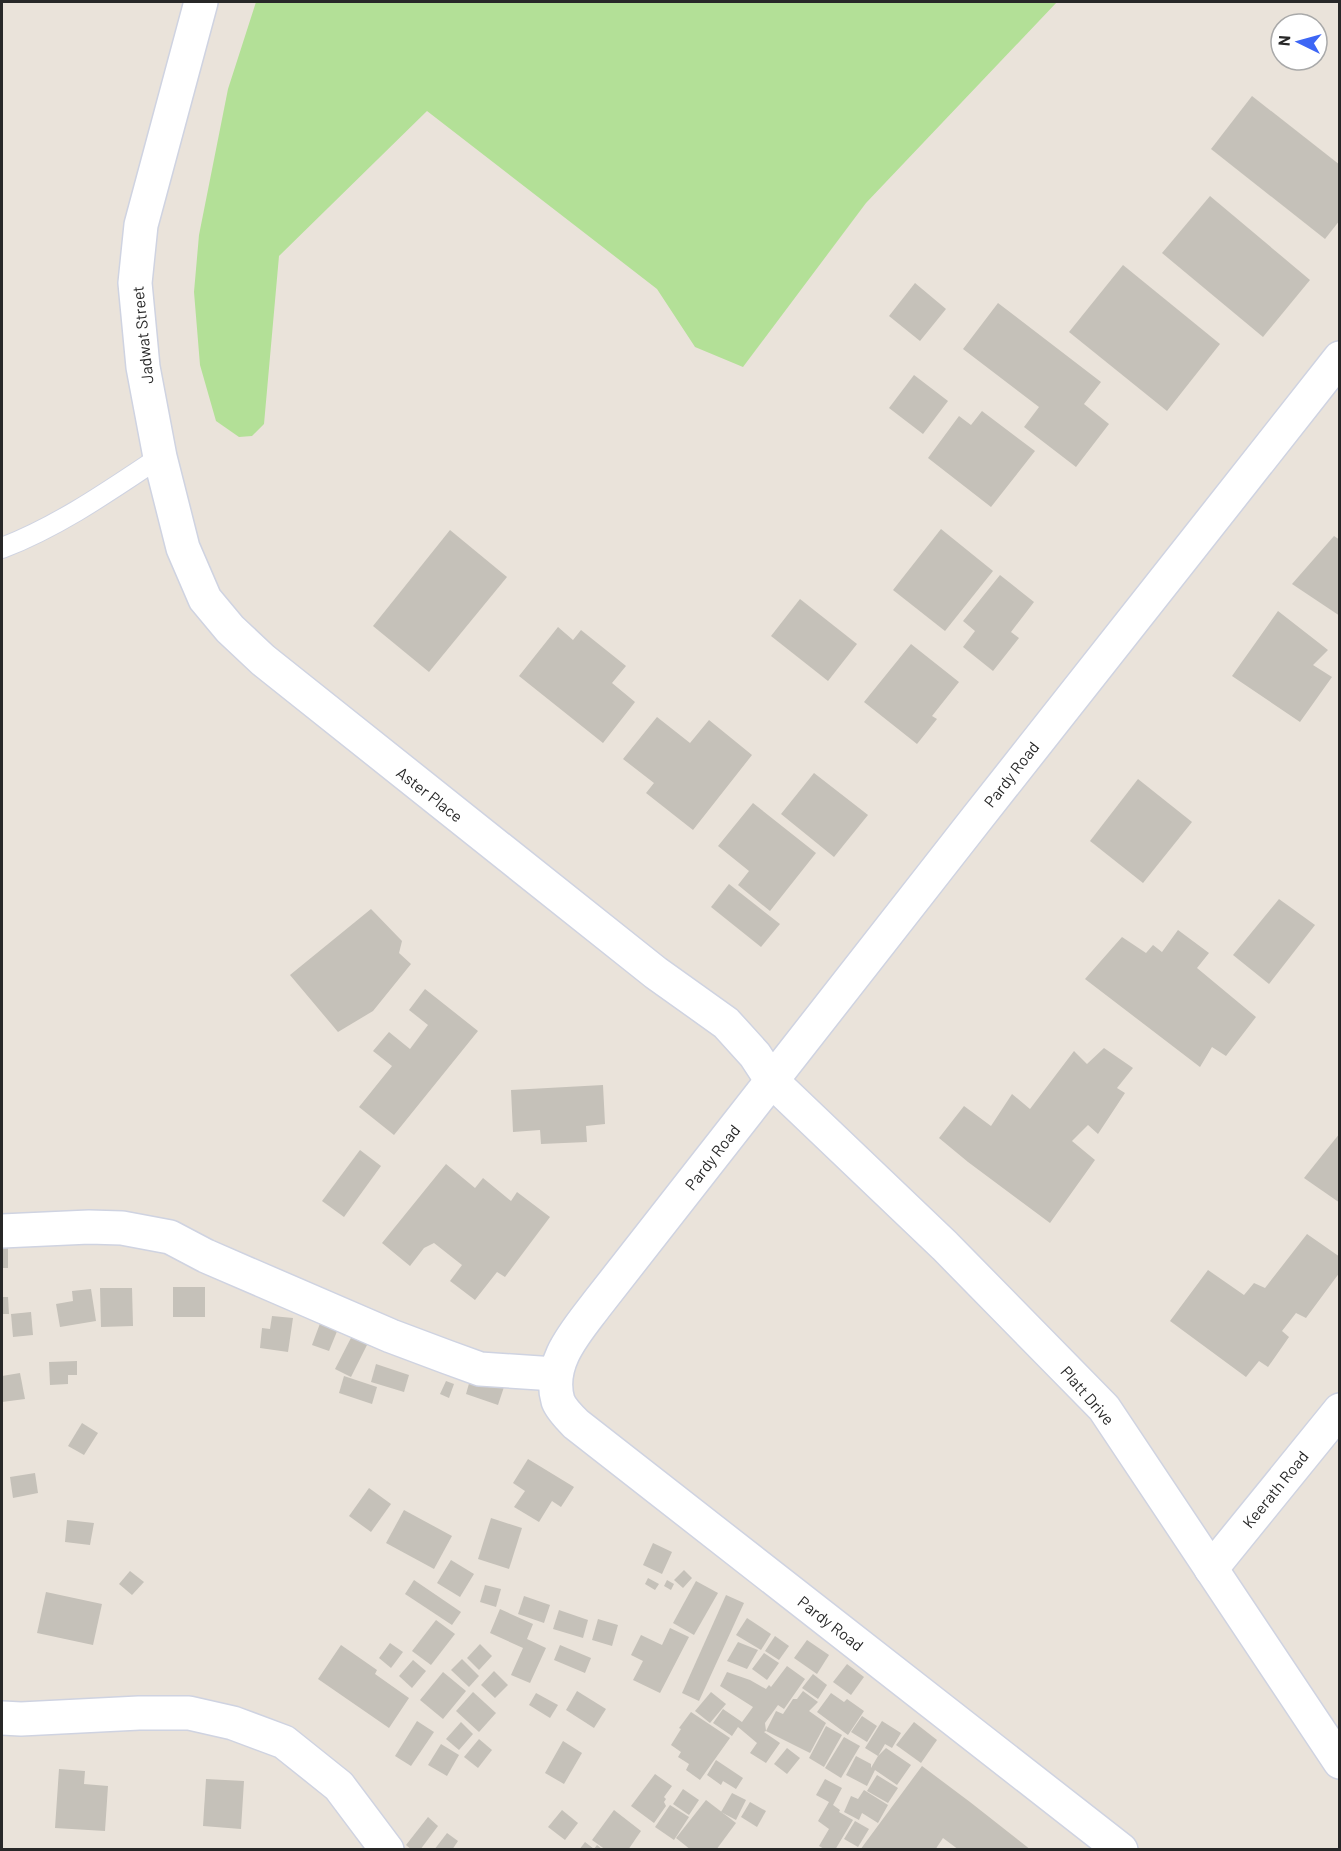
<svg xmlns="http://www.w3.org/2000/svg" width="1341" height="1851" viewBox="0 0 1341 1851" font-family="Barlow,sans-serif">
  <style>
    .green { fill: #b3e097 }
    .building { fill: #c5c1b9 }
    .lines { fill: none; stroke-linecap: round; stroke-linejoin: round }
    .lane-casing { stroke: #cfd3e1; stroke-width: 22 }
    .street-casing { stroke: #cfd3e1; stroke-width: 36 }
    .secondary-casing { stroke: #cfd3e1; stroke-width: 36 }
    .lane { stroke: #fff; stroke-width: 20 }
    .street { stroke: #fff; stroke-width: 33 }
    .secondary { stroke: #fff; stroke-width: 33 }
    .labels { text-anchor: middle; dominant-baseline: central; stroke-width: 4.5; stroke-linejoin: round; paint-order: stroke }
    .street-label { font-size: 16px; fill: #282828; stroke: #fff }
  </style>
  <rect width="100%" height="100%" fill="#eae3da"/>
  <path class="green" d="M256 2H1057L866 203 743 367 695 347 657 289 427 111 279 256 264 424 252 436 239 437 216 421 200 365 194 292 199 235 228 89Z"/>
  <g class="building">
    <path d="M1252 96 1340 165V220L1325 239 1211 149Z"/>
    <path d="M1210 196 1310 280 1263 337 1162 253Z"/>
    <path d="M1123 265 1220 344 1167 411 1069 332Z"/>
    <path d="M915 283 946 309 920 341 889 316Z"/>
    <path d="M998 303 1101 382 1084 404 1109 424 1076 467 1024 427 1039 407 963 349Z"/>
    <path d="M914 375 948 401 923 434 889 408Z"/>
    <path d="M982 411 1035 451 991 507 928 458 959 416 971 425Z"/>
    <path d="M941 529 993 571 945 631 893 590Z"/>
    <path d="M450 530 507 577 429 672 373 626Z"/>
    <path d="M1334 536 1340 540V616L1292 584Z"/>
    <path d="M1000 575 1034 602 1011 632 1019 638 993 671 963 647 975 631 963 621Z"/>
    <path d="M800 599 857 644 828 681 771 636Z"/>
    <path d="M1278 611 1328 650 1313 665 1332 677 1300 722 1232 676Z"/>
    <path d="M558 627 573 640 581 630 626 666 612 683 635 702 603 743 519 676Z"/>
    <path d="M911 644 959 682 932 716 937 719 917 744 864 702Z"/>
    <path d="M657 717 690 743 709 720 752 755 693 830 646 793 654 783 623 759Z"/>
    <path d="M814 773 868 815 834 857 781 814Z"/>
    <path d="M1138 779 1192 822 1143 883 1090 841Z"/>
    <path d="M753 803 816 853 770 911 738 885 749 871 718 846Z"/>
    <path d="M729 884 780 924 761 947 711 907Z"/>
    <path d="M1279 899 1315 925 1269 984 1233 955Z"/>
    <path d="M371 909 402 941 399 953 411 964 373 1011 338 1032 290 975Z"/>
    <path d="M1178 930 1209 953 1197 968 1256 1017 1226 1056 1212 1047 1200 1067 1085 979 1122 937 1146 953 1153 945 1162 952Z"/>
    <path d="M425 989 478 1031 394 1135 359 1107 392 1066 373 1051 389 1032 410 1049 428 1025 409 1010Z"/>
    <path d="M1104 1048 1133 1068 1117 1088 1125 1093 1098 1134 1088 1125 1072 1141 1095 1160 1050 1223 968 1162 939 1138 964 1106 991 1126 1012 1094 1030 1109 1074 1051 1087 1064Z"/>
    <path d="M603 1085 605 1124 586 1126 587 1142 541 1144 540 1130 513 1132 511 1090Z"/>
    <path d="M1340 1133V1203L1304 1178Z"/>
    <path d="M360 1150 381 1166 344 1217 322 1201Z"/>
    <path d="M446 1164 475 1188 483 1178 511 1201 517 1192 550 1217 505 1277 497 1272 475 1300 450 1281 462 1265 434 1243 424 1248 410 1266 382 1243Z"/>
    <path d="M1307 1234 1340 1257V1272L1306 1318 1296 1313 1282 1331 1289 1337 1268 1367 1259 1361 1246 1377 1170 1321 1208 1270 1244 1295 1254 1283 1265 1288Z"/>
    <rect x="2" y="1238" width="6" height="30"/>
    <rect x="173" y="1287" width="32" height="30"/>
    <path d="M100 1288H132L133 1326 101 1327Z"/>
    <path d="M91 1289 96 1321 60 1327 56 1304 73 1301 72 1291Z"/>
    <path d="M2 1297H8L9 1314H2Z"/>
    <path d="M31 1312 33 1335 13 1337 11 1314Z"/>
    <path d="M272 1316 293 1318 288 1352 260 1348 262 1328 270 1329Z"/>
    <path d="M322 1318 340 1324 329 1351 312 1345Z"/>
    <path d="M353 1334 369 1341 351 1377 335 1369Z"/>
    <path d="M77 1361V1375H68V1384L50 1385 49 1362Z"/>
    <path d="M376 1364 409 1375 404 1392 371 1382Z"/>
    <path d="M20 1373 25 1399 2 1402V1376Z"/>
    <path d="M472 1373 505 1384 498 1405 466 1394Z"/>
    <path d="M344 1376 377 1387 372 1404 339 1393Z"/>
    <path d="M446 1381 454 1384 449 1398 440 1394Z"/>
    <path d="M82 1423 98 1433 84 1455 68 1446Z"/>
    <path d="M528 1459 574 1487 561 1507 552 1501 539 1522 514 1507 525 1491 513 1483Z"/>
    <path d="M35 1473 38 1493 13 1498 10 1477Z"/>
    <path d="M369 1488 391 1504 371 1532 349 1516Z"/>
    <path d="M404 1510 452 1536 434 1569 386 1543Z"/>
    <path d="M491 1518 522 1528 509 1569 478 1559Z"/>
    <path d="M67 1520 94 1523 90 1545 65 1542Z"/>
    <path d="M653 1543 672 1552 662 1574 643 1565Z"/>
    <path d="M451 1560 474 1574 460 1597 437 1583Z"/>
    <path d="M684 1570 692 1578 683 1588 674 1580Z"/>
    <path d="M130 1571 144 1582 132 1595 119 1584Z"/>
    <path d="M648 1578 659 1584 655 1590 645 1584Z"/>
    <path d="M414 1580 461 1612 452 1625 405 1594Z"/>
    <path d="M667 1580 674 1584 671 1590 664 1586Z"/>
    <path d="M696 1581 718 1593 694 1635 673 1623Z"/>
    <path d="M485 1585 501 1589 496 1607 480 1602Z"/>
    <path d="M46 1592 102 1604 93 1645 37 1633Z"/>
    <path d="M726 1595 744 1603 699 1701 682 1693Z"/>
    <path d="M524 1596 550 1605 544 1623 518 1614Z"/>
    <path d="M500 1609 533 1624 527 1639 546 1648 530 1683 511 1675 523 1648 490 1633Z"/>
    <path d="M559 1610 588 1620 583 1638 553 1629Z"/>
    <path d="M747 1618 771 1634 761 1650 736 1635Z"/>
    <path d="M598 1619 618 1625 612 1646 592 1640Z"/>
    <path d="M436 1620 455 1634 431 1665 412 1651Z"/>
    <path d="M670 1628 689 1637 660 1693 633 1680 643 1661 631 1655 641 1635 662 1645Z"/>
    <path d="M775 1636 789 1646 779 1660 765 1651Z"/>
    <path d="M807 1640 829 1655 817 1674 794 1658Z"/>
    <path d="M738 1642 758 1650 747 1669 727 1661Z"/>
    <path d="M390 1643 403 1652 391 1668 379 1658Z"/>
    <path d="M480 1644 492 1656 479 1670 467 1658Z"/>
    <path d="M341 1645 377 1670 375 1674 409 1698 389 1728 318 1679Z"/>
    <path d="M560 1645 591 1658 585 1673 554 1660Z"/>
    <path d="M764 1653 779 1663 767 1680 752 1669Z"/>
    <path d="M462 1659 479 1676 469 1687 451 1670Z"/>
    <path d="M413 1660 426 1671 412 1688 399 1676Z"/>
    <path d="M847 1664 864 1677 851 1695 833 1682Z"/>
    <path d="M787 1666 805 1679 784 1709 778 1705 765 1723 766 1731 764 1732 780 1743 766 1763 750 1753 757 1743 738 1727 732 1736 713 1723 723 1709 742 1722 753 1707 720 1686 727 1672 750 1680 766 1689 769 1685 771 1687Z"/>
    <path d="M494 1671 508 1685 495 1698 481 1685Z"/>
    <path d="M443 1672 466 1691 443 1719 420 1700Z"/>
    <path d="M813 1674 827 1685 818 1699 802 1688Z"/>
    <path d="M577 1691 606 1709 594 1728 566 1710Z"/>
    <path d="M803 1691 818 1702 809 1711 826 1723 810 1753 766 1731 776 1711 783 1714 793 1699H797Z"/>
    <path d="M473 1692 496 1713 479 1732 456 1711Z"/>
    <path d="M711 1692 726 1704 710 1723 695 1711Z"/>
    <path d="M536 1693 558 1705 550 1718 529 1705Z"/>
    <path d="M831 1693 844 1702 847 1699 864 1711 848 1735 817 1712Z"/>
    <path d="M691 1712 730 1738 700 1780 686 1770 689 1764 678 1757 681 1752 671 1745 681 1729 679 1728Z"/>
    <path d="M862 1716 877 1726 867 1742 851 1732Z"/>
    <path d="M417 1721 434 1732 411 1766 395 1756Z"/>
    <path d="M882 1721 901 1733 892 1748 885 1744 878 1756 886 1748 911 1765 897 1785 875 1770 867 1786 846 1775 856 1756 871 1764V1768L878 1756 865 1748Z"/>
    <path d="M461 1722 473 1734 459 1750 446 1739Z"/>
    <path d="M914 1722 937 1740 921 1763 896 1745Z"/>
    <path d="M826 1726 842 1735 824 1767 809 1758Z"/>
    <path d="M844 1737 860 1746 841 1778 825 1768Z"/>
    <path d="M479 1739 492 1750 478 1768 464 1757Z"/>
    <path d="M563 1741 582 1753 564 1784 545 1773Z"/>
    <path d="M441 1744 459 1755 447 1776 428 1765Z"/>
    <path d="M787 1748 800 1758 787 1774 774 1764Z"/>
    <path d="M716 1760 743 1778 736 1789 723 1781 721 1785 707 1775Z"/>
    <path d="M922 1766 970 1802 1031 1850H959L943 1838 935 1850H860Z"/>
    <path d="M59 1769 85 1771 84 1784 108 1786 105 1831 55 1828Z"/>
    <path d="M655 1774 672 1786 664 1797 666 1799 664 1802 666 1806 654 1823 631 1806Z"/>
    <path d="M877 1775 898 1788 888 1803 867 1791Z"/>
    <path d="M206 1779 244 1781 241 1829 203 1826Z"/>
    <path d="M825 1779 842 1788 833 1805 840 1810 839 1812 853 1820 835 1850H826L819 1846 829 1829 818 1821 829 1802 816 1795Z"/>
    <path d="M683 1789 699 1800 689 1815 673 1804Z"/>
    <path d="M864 1790 888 1805 878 1823 862 1813 859 1820 844 1812 851 1796 858 1799Z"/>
    <path d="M732 1793 746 1800 736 1820 721 1812Z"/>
    <path d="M706 1800 736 1823 716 1850H691L676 1838Z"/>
    <path d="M750 1802 766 1811 757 1827 741 1817Z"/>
    <path d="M670 1805 689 1817 674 1840 655 1827Z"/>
    <path d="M562 1810 578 1823 565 1840 548 1827Z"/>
    <path d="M614 1810 641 1831 628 1850H606L592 1840Z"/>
    <path d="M428 1817 438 1826 420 1850H412L406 1845Z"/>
    <path d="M855 1821 869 1829 858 1847 844 1839Z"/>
    <path d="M447 1833 458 1841 452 1850H434Z"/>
    <path d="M585 1842 594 1849 597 1845 603 1850H579Z"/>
  </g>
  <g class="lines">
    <defs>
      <path id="lane" d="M2 548C59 526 109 491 160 457"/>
      <g id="street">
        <path d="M2 1231 89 1227 122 1228 170 1237 206 1256 391 1336 447 1357 480 1369 555 1374"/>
        <path d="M1211 1569 1340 1410"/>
        <path d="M2 1718 21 1719 139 1713H189L233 1723 284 1742 339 1786 387 1850"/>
        <path d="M1121 1850 576 1424C570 1418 561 1409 558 1401 547 1363 576 1332 597 1304L974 822 1340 358"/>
      </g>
      <path id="secondary" d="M201 2 141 225 135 283 143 367 160 457 183 548 205 599 230 629 263 660 656 973 726 1023 755 1055 772 1081 945 1246 1104 1408 1340 1762"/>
    </defs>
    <use href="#lane" class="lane-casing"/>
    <use href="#street" class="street-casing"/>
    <use href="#secondary" class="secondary-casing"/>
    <use href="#lane" class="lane"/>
    <use href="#street" class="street"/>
    <use href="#secondary" class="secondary"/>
  </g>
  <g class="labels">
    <g class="street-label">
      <text transform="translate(142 335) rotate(-96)">Jadwat Street</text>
      <text transform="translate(1011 774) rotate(-52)">Pardy Road</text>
      <text transform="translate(430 794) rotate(38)">Aster Place</text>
      <text transform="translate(712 1157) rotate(-52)">Pardy Road</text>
      <text transform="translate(1088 1395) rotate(49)">Platt Drive</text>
      <text transform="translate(1275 1489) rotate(-51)">Keerath Road</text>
      <text transform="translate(831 1623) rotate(38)">Pardy Road</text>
    </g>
  </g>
  <rect width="1341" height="1851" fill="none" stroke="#282828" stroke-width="6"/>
  <g transform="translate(1299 42) rotate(275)"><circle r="28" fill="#ffffff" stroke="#a9a9a9" stroke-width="1.5"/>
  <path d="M0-4.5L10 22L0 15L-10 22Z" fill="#3d66f5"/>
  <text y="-9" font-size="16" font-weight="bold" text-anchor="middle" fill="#282828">N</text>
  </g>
</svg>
